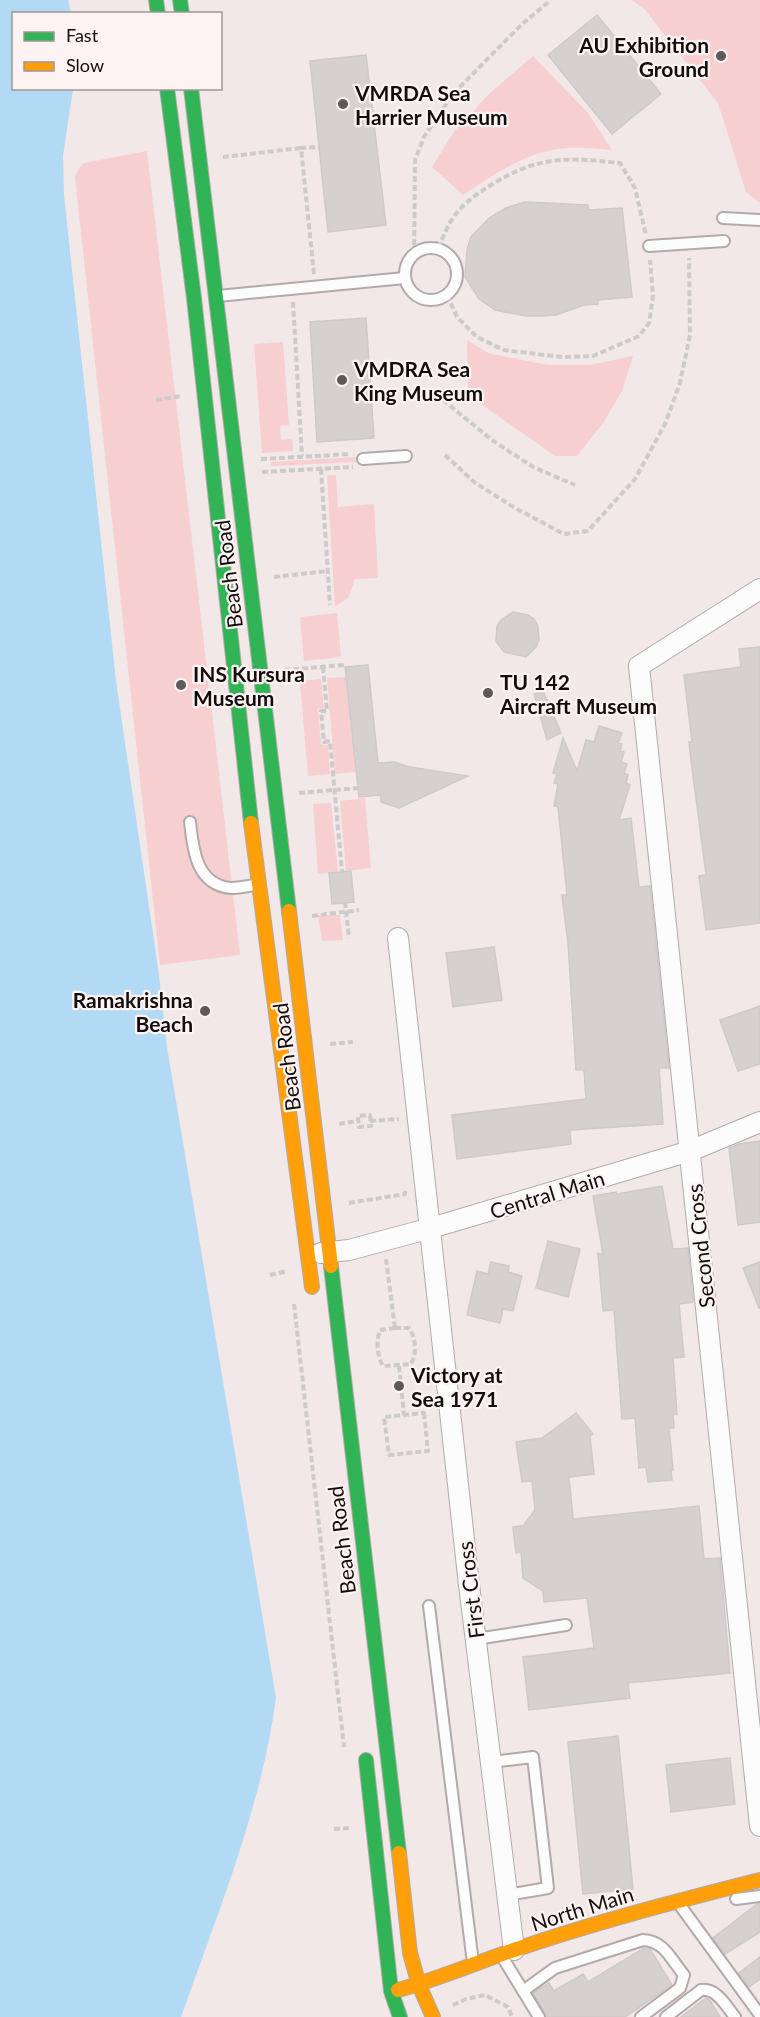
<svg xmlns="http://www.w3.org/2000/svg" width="760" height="2017" viewBox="0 0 760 2017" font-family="Lato,sans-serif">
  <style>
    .green { fill: #f7cfd0 }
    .water { fill: #b2daf5 }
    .building { fill: #d7d0d0; stroke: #d0c9c9; stroke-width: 1.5 }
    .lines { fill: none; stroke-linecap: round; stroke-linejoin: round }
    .lane-casing { stroke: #b2aaaa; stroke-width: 14 }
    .street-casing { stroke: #b2aaaa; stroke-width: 22 }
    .fast-casing { stroke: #b2aaaa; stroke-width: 16 }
    .slow-casing { stroke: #b2aaaa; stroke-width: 16 }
    .path { stroke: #cdcaca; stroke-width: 4; stroke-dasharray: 6 3; stroke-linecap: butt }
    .lane { stroke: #fdfcfc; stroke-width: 10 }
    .street { stroke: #fdfcfc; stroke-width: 20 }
    .fast { stroke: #30b455; stroke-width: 14 }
    .slow { stroke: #ff9f0a; stroke-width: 14 }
    .poi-dot { fill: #605959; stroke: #fef3f3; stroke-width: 2 }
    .labels { text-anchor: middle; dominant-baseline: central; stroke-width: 4.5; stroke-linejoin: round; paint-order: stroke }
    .poi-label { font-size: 21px; font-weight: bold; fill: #120c0c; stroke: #fef3f3; text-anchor: start }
    .street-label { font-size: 21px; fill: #120c0c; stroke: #fef3f3 }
  </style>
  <rect width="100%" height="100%" fill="#f2e8e8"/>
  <g class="green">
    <path d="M632 0H760V203L746 192 718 103 645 10Z"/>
    <path d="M533 56 588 113 612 150C598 149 583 147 569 148 530 149 495 174 463 195L432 167 453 133 489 94Z"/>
    <path d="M147 151 240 955 160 965 75 177 79 168 84 163Z"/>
    <path d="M467 340 488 353 548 365H590L633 356 622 391 603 423 577 456H555L468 395Z"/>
    <path d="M283 342 289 425 280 426 281 440 292 439 293 451 262 453 254 344Z"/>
    <path d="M357 457 356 462 271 466V462Z"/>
    <path d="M327 475H336L338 507 374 504 378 578 355 579 348 598 335 607Z"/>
    <path d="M337 613 341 657 304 661 300 617Z"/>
    <path d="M346 677 356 772 335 774 327 678Z"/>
    <path d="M321 679 324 708 318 709 321 745H328L330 774 308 776 300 681Z"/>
    <path d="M365 798 371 868 346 871 340 801Z"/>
    <path d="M331 803 338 872 318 874 313 804Z"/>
    <path d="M318 915H340L343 940 322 941Z"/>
  </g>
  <path class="water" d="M0 0H68L71 13 14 14V88L73 89 63 156 64 195 116 681 159 975 167 1047 276 1698C261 1809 218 1912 181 2017H0Z"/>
  <g class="building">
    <path d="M597 15 661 94 612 134 548 55Z"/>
    <path d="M366 55 386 225 328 232 310 61Z"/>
    <path d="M525 202 588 205 589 210 622 208 632 297 598 300V304L584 305 556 315 540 316H526L495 310 479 299 465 277 467 250 471 237 489 218 506 208Z"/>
    <path d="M366 318 374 438 317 442 310 322Z"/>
    <path d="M513 612 528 615 534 619 538 626 539 640 536 647 526 657 504 652 496 641 497 626 501 620Z"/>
    <path d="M760 647V923L706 930 699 876 706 875 691 760 689 742H692L684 675 741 667 739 649Z"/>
    <path d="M368 665 378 763 394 762 410 767 468 776 399 808 381 802V795L359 797 345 667Z"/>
    <path d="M543 691 561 733 547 740 534 694Z"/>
    <path d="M599 726 622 733 618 743 622 744 620 751 624 752 621 762 627 764 624 773 628 775 626 783 630 785 619 820 631 818 639 887 650 886 669 1068H659L663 1124 570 1130 571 1144 457 1159 452 1115 586 1099 584 1070H576L568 943 562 895H567L558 807 554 806 558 784 554 783 557 774 553 773 563 738 577 771 586 740 594 742Z"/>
    <path d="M351 871 354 902 332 904 329 873Z"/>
    <path d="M494 947 502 1000 453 1007 446 953Z"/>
    <path d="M760 1006V1064L738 1071 720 1020Z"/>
    <path d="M760 1141V1222L738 1225 729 1148 739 1144Z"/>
    <path d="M662 1186 673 1249 688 1248 693 1302 679 1304 684 1357 673 1358 677 1414H673L674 1428H669L673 1470H671L672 1480 648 1482 646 1467 639 1468 635 1418 622 1419 614 1310 603 1311 598 1253 603 1255 593 1196 616 1192 617 1194Z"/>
    <path d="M548 1241 580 1249 568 1297 536 1288Z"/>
    <path d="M491 1262 509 1266 508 1272 522 1276 513 1311 503 1309 500 1323 467 1315 477 1271 488 1274Z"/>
    <path d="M760 1262V1308H759L743 1268Z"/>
    <path d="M576 1413 593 1434 590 1436 594 1474 569 1477 573 1519 699 1506 704 1559 720 1558 730 1673 628 1683 630 1698 529 1710 523 1657 594 1648 587 1598 544 1602 543 1591 523 1578 521 1552 516 1553 513 1527 523 1526 535 1510 532 1481 522 1482 516 1442 542 1438Z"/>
    <path d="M618 1736 633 1889 583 1894 568 1742Z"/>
    <path d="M730 1758 735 1804 671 1812 666 1765Z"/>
    <path d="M757 1904H760V1932L725 1954 713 1938Z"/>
    <path d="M644 1948 650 1949 672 1985 625 2017H546L533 1993 549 1983 554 1991 583 1974 588 1982Z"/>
    <path d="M760 1957V1979L749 1987 739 1973Z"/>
    <path d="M706 1998 710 2000 720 2017H681Z"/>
  </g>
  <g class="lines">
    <defs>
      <g id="lane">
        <path d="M723 218 760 220"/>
        <path d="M649 246 724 241"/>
        <circle cx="431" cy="274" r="26"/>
        <path d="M218 296 405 278"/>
        <path d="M363 459 406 456"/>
        <path d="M190 822C193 849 196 885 231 888 239 888 247 886 255 885"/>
        <path d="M429 1606 473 1963"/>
        <path d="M476 1639 566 1625"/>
        <path d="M491 1762 533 1757 548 1888 507 1895"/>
        <path d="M736 1899 760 1896"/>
        <path d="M679 1904 760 2015"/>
        <path d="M501 1955 539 2017"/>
        <path d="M523 1991 555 1968 643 1940C665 1941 671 1960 684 1975L680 1988 641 2017"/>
        <path d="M666 2017 701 1990C717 1988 726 2006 735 2017"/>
      </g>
      <g id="street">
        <path d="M760 589 639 666 760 1826"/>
        <path d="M398 938 469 1585 514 1950"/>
        <path d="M321 1253 349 1250 431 1228 690 1151 760 1122"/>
      </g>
      <g id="fast">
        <path d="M156 0 158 14"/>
        <path d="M180 0 182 14"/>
        <path d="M167 88 194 298 251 823"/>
        <path d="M191 88 289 911"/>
        <path d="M331 1266 399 1853"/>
        <path d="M366 1760 391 1991 400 2017"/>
      </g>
      <g id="slow">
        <path d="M251 823 312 1287"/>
        <path d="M289 911 331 1266"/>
        <path d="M399 1853 410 1953 419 1985 433 2017"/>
        <path d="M398 1990C438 1979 475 1963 514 1950 595 1922 678 1901 760 1880"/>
      </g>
    </defs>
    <use href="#lane" class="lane-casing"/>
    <use href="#street" class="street-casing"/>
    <use href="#fast" class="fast-casing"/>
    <use href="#slow" class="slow-casing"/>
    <g class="path">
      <path d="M223 157 301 148"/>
      <path d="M438 248C443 238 448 224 455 215 464 203 478 193 491 185 537 156 567 157 620 163L635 188 646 235"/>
      <path d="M414 254 415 160 424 137 453 94 521 25 551 0"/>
      <path d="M314 274 301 148 319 147"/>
      <path d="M447 295 457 317 477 337 504 350 562 357 593 356 639 336 649 323 653 296 650 260"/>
      <path d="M293 302 302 456"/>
      <path d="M156 400 181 396"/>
      <path d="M443 400 492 440 533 467 575 485"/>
      <path d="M445 455 474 482 515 508 564 534 588 531 635 479 665 424 680 383 690 335 689 258"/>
      <path d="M261 459 350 454"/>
      <path d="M321 469 330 605"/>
      <path d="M262 472 353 467"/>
      <path d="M274 577 328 571"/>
      <path d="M323 667 327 711H321L324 742 330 741 342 872"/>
      <path d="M284 670 345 665"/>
      <path d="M299 793 358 788"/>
      <path d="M345 902 349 938"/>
      <path d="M312 916 359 910"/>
      <path d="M330 1044 353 1042"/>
      <path d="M370 1115 371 1126 359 1127 358 1116Z"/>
      <path d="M370 1121 399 1119"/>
      <path d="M339 1124 358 1121"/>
      <path d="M349 1203 405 1194V1190"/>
      <path d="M386 1259 395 1328"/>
      <path d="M270 1275 287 1271"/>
      <path d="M294 1304 344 1747"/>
      <path d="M395 1328H409C416 1338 417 1353 411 1364L383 1366C377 1356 376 1341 380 1330Z"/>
      <path d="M399 1366 404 1415"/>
      <path d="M424 1413 428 1451 389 1455 384 1417Z"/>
      <path d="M334 1829 350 1828"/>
      <path d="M453 2005 466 1999 485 1995 508 2007 512 2017"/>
    </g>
    <use href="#lane" class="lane"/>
    <use href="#street" class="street"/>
    <use href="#fast" class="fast"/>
    <use href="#slow" class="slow"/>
  </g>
  <g class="poi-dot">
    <circle cx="721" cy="56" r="6"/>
    <circle cx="343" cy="104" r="6"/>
    <circle cx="342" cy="380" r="6"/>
    <circle cx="181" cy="685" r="6"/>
    <circle cx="488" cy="693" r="6"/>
    <circle cx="205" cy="1011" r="6"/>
    <circle cx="399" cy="1386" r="6"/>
  </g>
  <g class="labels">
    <g class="poi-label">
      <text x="709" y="44" text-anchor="end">AU Exhibition<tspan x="709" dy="24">Ground</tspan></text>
      <text x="355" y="92">VMRDA Sea<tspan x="355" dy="24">Harrier Museum</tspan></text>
      <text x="354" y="368">VMDRA Sea<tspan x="354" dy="24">King Museum</tspan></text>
      <text x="193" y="673">INS Kursura<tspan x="193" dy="24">Museum</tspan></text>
      <text x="500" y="681">TU 142<tspan x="500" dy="24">Aircraft Museum</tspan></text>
      <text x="193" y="999" text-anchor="end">Ramakrishna<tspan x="193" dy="24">Beach</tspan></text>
      <text x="411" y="1374">Victory at<tspan x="411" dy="24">Sea 1971</tspan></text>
    </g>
    <g class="street-label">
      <text transform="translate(228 574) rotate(-97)">Beach Road</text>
      <text transform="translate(286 1057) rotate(-97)">Beach Road</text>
      <text transform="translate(547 1194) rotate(-17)">Central Main</text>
      <text transform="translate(700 1246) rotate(-96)">Second Cross</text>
      <text transform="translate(341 1540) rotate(-97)">Beach Road</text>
      <text transform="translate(470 1590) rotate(-97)">First Cross</text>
      <text transform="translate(582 1908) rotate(-17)">North Main</text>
    </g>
  </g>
  <rect x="12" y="12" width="210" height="78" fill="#fef3f3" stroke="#a09797" stroke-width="1.5"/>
  <rect x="24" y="32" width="30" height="9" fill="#30b455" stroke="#a09797" stroke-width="1.5"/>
  <text x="66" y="42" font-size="18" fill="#120c0c">Fast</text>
  <rect x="24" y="62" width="30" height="9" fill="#ff9f0a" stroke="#a09797" stroke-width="1.5"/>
  <text x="66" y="72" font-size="18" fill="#120c0c">Slow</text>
</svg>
